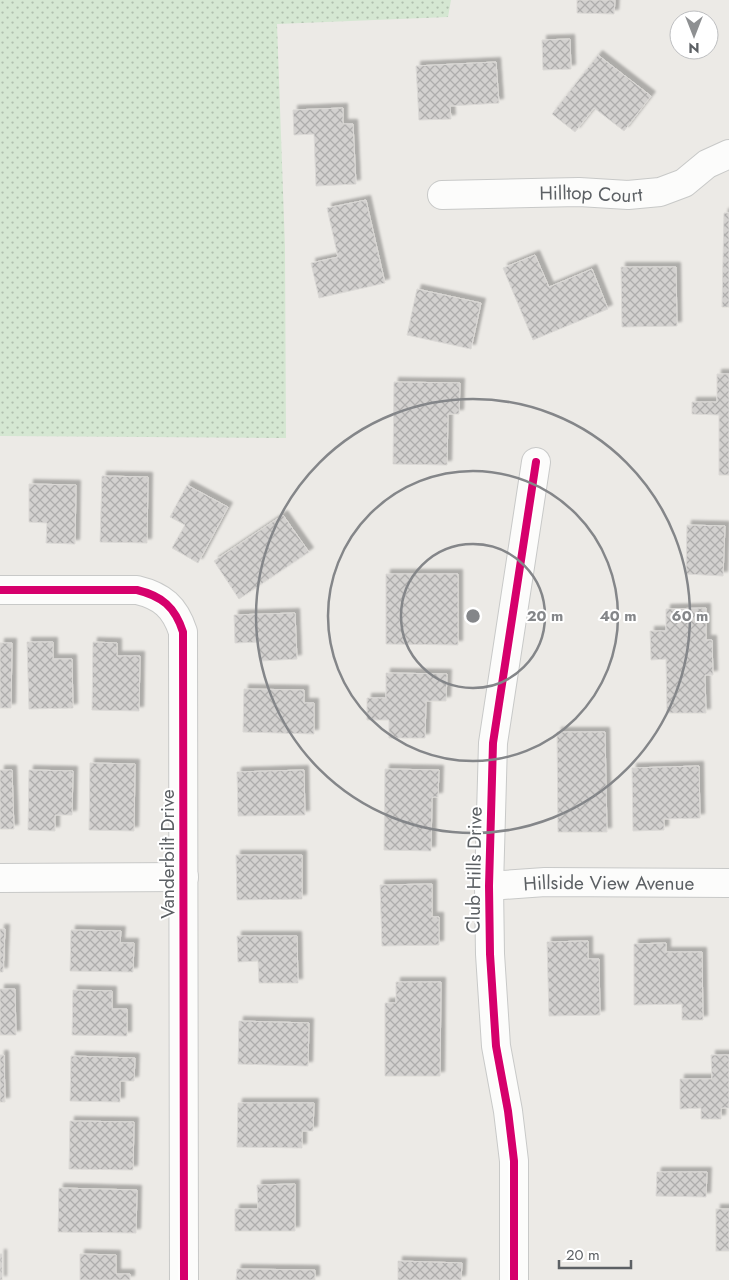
<svg xmlns="http://www.w3.org/2000/svg" width="729" height="1280" viewBox="0 0 729 1280" font-family="Jost,sans-serif">
  <style>
    .grass { fill: url(#grass-dots) }
    .building { fill: url(#building-cross-hatch); stroke: #dbd9d6; filter: url(#shadow) }
    .lines { fill: none; stroke-linecap: round; stroke-linejoin: round }
    .minor-casing { stroke: #c8c9c8; stroke-width: 30 }
    .minor { stroke: #fcfcfb; stroke-width: 28 }
    .cycleway-casing { stroke: #fff; stroke-width: 11 }
    .cycleway { stroke: #d6006c; stroke-width: 8 }
    .ring { fill: none; stroke: #848689; stroke-width: 2.5 }
    .labels { text-anchor: middle; dominant-baseline: central; stroke-width: 4; stroke-linejoin: round; paint-order: stroke }
    .street-label { font-size: 19px; fill: #5c6064; stroke: #fff }
    .centre { fill: #848689; stroke: #fff; stroke-width: 2.5 }
    .ring-label { font-size: 15px; text-anchor: middle; font-weight: bold; fill: #848689; stroke: #fff; stroke-width: 4; stroke-linejoin: round; paint-order: stroke }
  </style>
  <defs>
    <pattern id="grass-dots" width="8" height="8" patternUnits="userSpaceOnUse" patternTransform="scale(1.25)"><rect width="8" height="8" fill="#d5e7d2"/><path d="M2 2h.1M6 6h.1" fill="none" stroke="#b0bfae" stroke-width="1.8" stroke-linecap="round"/></pattern>
    <pattern id="building-cross-hatch" width="8" height="8" patternUnits="userSpaceOnUse" patternTransform="scale(1.25)"><rect width="8" height="8" fill="#d3d1cf"/><path d="M0 0l8 8M0 8l8-8" fill="none" stroke="#aeadac"/></pattern>
    <filter id="shadow"><feDropShadow dx="4.5" dy="-4.5" stdDeviation="1" flood-color="#0004"/></filter>
  </defs>
  <rect width="100%" height="100%" fill="#eceae6"/>
  <path class="grass" d="M0 0H451L448 17 277 24 285 247 286 438 0 436Z"/>
  <g class="building">
    <path d="M577 0H615L614 14 577 13Z"/>
    <path d="M570 39 571 69 543 70 542 40Z"/>
    <path d="M598 55 651 96 624 131 594 108 575 132 552 114Z"/>
    <path d="M496 62 499 103 450 106 451 119 419 120 416 66Z"/>
    <path d="M343 108V124H353L356 184 316 186 314 134 294 135 293 110Z"/>
    <path d="M366 200 385 283 319 298 311 263 338 257 327 208Z"/>
    <path d="M724 213H729V307H722Z"/>
    <path d="M535 255 549 287 592 269 608 309 533 340 503 268Z"/>
    <path d="M621 267H676L677 326 622 327Z"/>
    <path d="M417 289 481 303 471 349 407 335Z"/>
    <path d="M717 374H729V475H719V415L692 414V402H717Z"/>
    <path d="M394 382 460 383 459 414H448L447 465 393 464Z"/>
    <path d="M102 476 148 477 147 543 100 542Z"/>
    <path d="M29 484 76 485 75 544 46 543 47 523 29 522Z"/>
    <path d="M187 485 228 507 198 563 172 548 185 525 170 517Z"/>
    <path d="M283 515 309 552 239 599 214 561Z"/>
    <path d="M687 525 725 526 723 576 686 574Z"/>
    <path d="M386 574H458V645L386 644Z"/>
    <path d="M706 608V640H712L713 675H705L706 713H667L666 659 651 660 650 631H666V609Z"/>
    <path d="M295 613 297 659 260 661 259 642 235 643 234 615Z"/>
    <path d="M27 642H53V659H72L73 708 29 709Z"/>
    <path d="M93 642 117 643V656H140L139 711 92 710Z"/>
    <path d="M0 643H12L11 708H0Z"/>
    <path d="M386 673 447 674 446 701H426L425 738H389V720H367V698H386Z"/>
    <path d="M244 689 304 690V703H314V734L243 732Z"/>
    <path d="M557 732H605L607 832H558Z"/>
    <path d="M90 763 135 764 134 831 89 830Z"/>
    <path d="M699 766 700 818 664 819V830L633 831 632 768Z"/>
    <path d="M385 769 439 770 438 797H432L431 851 384 850Z"/>
    <path d="M0 770H12L14 829H0Z"/>
    <path d="M29 770 73 771 72 815H55V831L28 830Z"/>
    <path d="M304 770 305 815 238 816 237 772Z"/>
    <path d="M236 855H302V899L237 900Z"/>
    <path d="M432 884V917H439V945L382 946 380 885Z"/>
    <path d="M0 929H5L3 972H0Z"/>
    <path d="M71 930 121 931 120 943H134L133 972 70 971Z"/>
    <path d="M237 936H297L298 983H259L258 961 238 962Z"/>
    <path d="M588 941V959H599L600 1015 549 1016 547 942Z"/>
    <path d="M666 943V952H702L703 1020H682V1004L634 1005V944Z"/>
    <path d="M396 982H441L440 1076H385V1003H396Z"/>
    <path d="M0 989H15L16 1035H0Z"/>
    <path d="M73 990 112 991V1009H127V1036L72 1035Z"/>
    <path d="M239 1021 309 1023 308 1066 238 1064Z"/>
    <path d="M0 1055H4L5 1102H0Z"/>
    <path d="M711 1055H729V1108H721V1119H701V1108L680 1109V1079H712Z"/>
    <path d="M71 1056 135 1058 134 1081H120V1102L70 1101Z"/>
    <path d="M238 1103H314L313 1131H302V1148L237 1147Z"/>
    <path d="M70 1121 134 1122 133 1170 69 1169Z"/>
    <path d="M657 1172H707L706 1197 656 1196Z"/>
    <path d="M295 1184V1231H235V1209H258L257 1185Z"/>
    <path d="M59 1188 137 1190 136 1233 58 1232Z"/>
    <rect x="716" y="1209" width="13" height="42"/>
    <rect x="0" y="1254" width="2" height="26"/>
    <path d="M80 1254 116 1255V1274H130V1280H80Z"/>
    <path d="M398 1261 462 1263 461 1280H398Z"/>
    <path d="M237 1269 315 1270V1280H236Z"/>
  </g>
  <g class="lines">
    <defs>
      <g id="minor">
        <path id="s1" d="M442 195 579 192 628 195 660 192 684 183 707 164 729 154"/>
        <path d="M0 590H137C162 596 175 607 183 632L184 1280"/>
        <path d="M0 878 184 877"/>
        <path id="s2" d="M489 886 545 882 729 883"/>
        <path d="M514 1280V1161L508 1111 496 1046 490 954 489 886 493 743 536 462"/>
      </g>
    </defs>
    <use href="#minor" class="minor-casing"/>
    <use href="#minor" class="minor"/>
    <defs>
      <g id="cycleway">
        <path d="M0 590H137C162 596 175 607 183 632L184 1280"/>
        <path d="M514 1280V1161L508 1111 496 1046 490 954 489 886 493 743 536 462"/>
      </g>
    </defs>
    <use href="#cycleway" class="cycleway-casing"/>
    <use href="#cycleway" class="cycleway"/>
  </g>
  <g class="ring">
    <circle cx="473" cy="616" r="72"/>
    <circle cx="473" cy="616" r="145"/>
    <circle cx="473" cy="616" r="217"/>
  </g>
  <g class="labels">
    <g class="street-label">
      <text stroke="none"><textPath href="#s1" startOffset="149">Hilltop Court</textPath></text>
      <text transform="translate(167 854) rotate(-90)">Vanderbilt Drive</text>
      <text transform="translate(474 870) rotate(-89)">Club Hills Drive</text>
      <text stroke="none"><textPath href="#s2" startOffset="120">Hillside View Avenue</textPath></text>
    </g>
  </g>
  <circle cx="473" cy="616" r="8" class="centre"/>
  <g class="ring-label">
    <text x="545" y="621">20 m</text>
    <text x="618" y="621">40 m</text>
    <text x="690" y="621">60 m</text>
  </g>
  <g transform="translate(694 35) rotate(180)"><circle r="24" fill="#ffffff" stroke="#bebfc1"/>
  <path d="M0-4L9 19L0 12L-9 19Z" fill="#8e9092"/>
  <text y="-8" font-size="14" font-weight="bold" text-anchor="middle" fill="#5c6064">N</text>
  </g>
  <path d="M559 1260v8h72v-8" fill="none" stroke="#5c6064" stroke-width="2.5"/>
  <text x="566" y="1260" font-size="15" fill="#5c6064" stroke="#ffffff" stroke-width="4" paint-order="stroke">20 m</text>
</svg>
